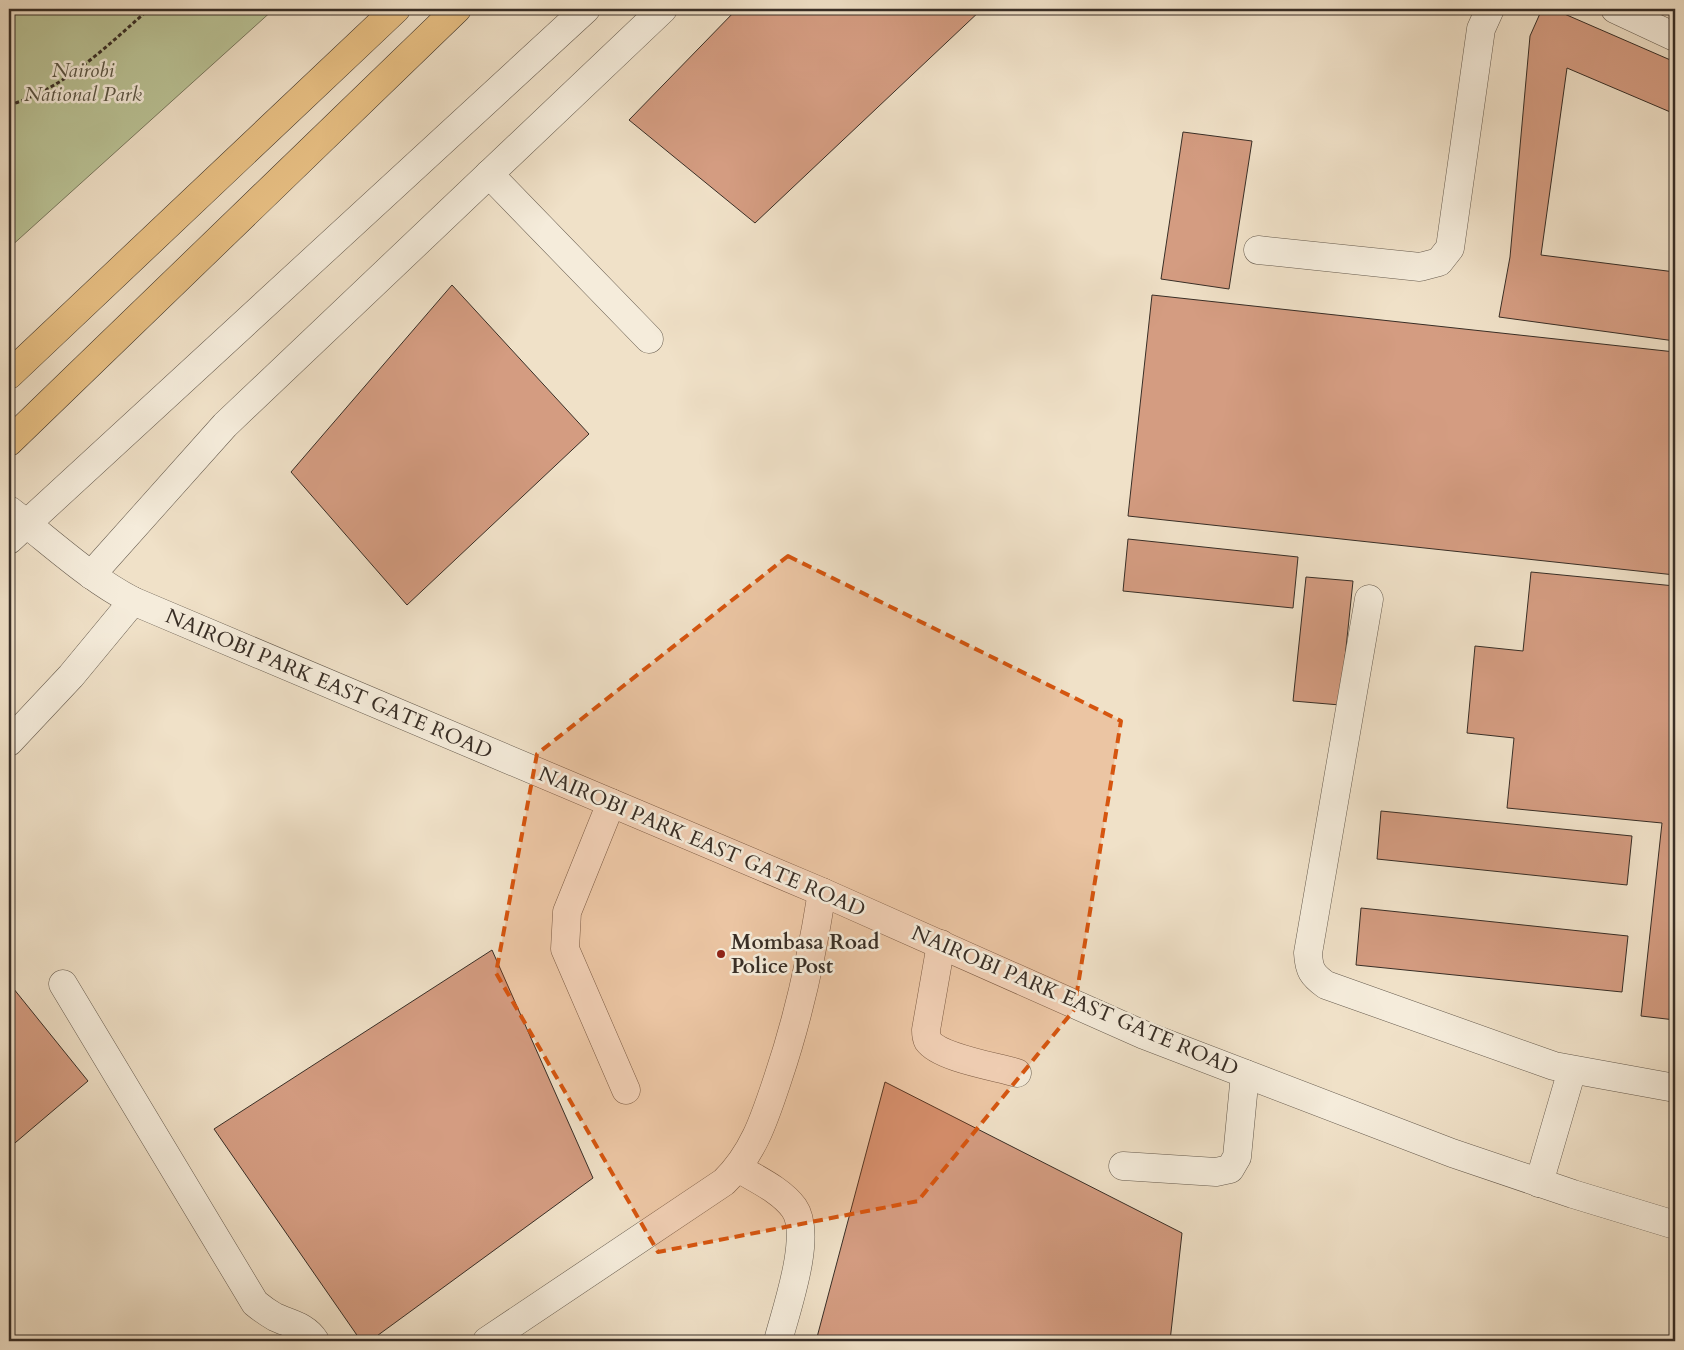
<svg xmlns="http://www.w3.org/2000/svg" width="1684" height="1350" viewBox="0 0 1684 1350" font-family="Cardo,serif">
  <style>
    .green { fill: #bac396; stroke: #79785e }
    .building { fill: #d49c81; stroke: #382e26 }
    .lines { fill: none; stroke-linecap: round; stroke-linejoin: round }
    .minor-casing { stroke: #665b4e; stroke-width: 29 }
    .major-casing { stroke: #382e26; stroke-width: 29 }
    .path { stroke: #382e26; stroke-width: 3; stroke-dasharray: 4 2.5; stroke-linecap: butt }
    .minor { stroke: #f5ecdb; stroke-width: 28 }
    .major { stroke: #e8c084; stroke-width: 28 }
    .marked { fill: #d6550f; fill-opacity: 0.2; stroke: #d6550f; stroke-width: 4; stroke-dasharray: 10 6; stroke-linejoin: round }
    .poi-dot { fill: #8f2418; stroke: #f5ecdb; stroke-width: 2 }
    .labels { text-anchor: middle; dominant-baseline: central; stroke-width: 5; stroke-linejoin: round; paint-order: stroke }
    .park-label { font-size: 21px; font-style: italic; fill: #585342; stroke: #f5ecdb }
    .street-label { font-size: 21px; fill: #382e26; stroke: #f5ecdb }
    .poi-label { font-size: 21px; font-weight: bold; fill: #382e26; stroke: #f5ecdb; text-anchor: start }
  </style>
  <rect width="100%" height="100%" fill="#f0e1c8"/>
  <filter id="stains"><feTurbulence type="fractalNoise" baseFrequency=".004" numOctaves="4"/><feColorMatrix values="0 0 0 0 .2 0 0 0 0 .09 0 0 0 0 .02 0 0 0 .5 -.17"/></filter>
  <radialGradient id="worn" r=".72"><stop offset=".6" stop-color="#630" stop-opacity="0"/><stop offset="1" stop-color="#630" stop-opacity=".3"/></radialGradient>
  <path class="green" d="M9 9H274L9 248Z"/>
  <g class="building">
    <path d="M737 9H982L755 223 629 120Z"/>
    <path d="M1542 9H1553L1675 62V114L1567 68 1541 255 1675 272V341L1499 317 1510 257 1530 36Z"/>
    <path d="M1183 132 1252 141 1229 289 1161 279Z"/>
    <path d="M452 285 589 434 407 605 291 472Z"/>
    <path d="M1152 295 1675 352V575L1128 516Z"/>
    <path d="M1128 539 1298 557 1293 608 1123 591Z"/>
    <path d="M1531 572 1675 586V1020L1641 1016 1662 823 1507 808 1514 738 1467 733 1475 646 1523 651Z"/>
    <path d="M1306 577 1353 581 1340 705 1293 701Z"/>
    <path d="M1381 811 1632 836 1627 885 1377 859Z"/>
    <path d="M1361 908 1628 936 1622 992 1356 965Z"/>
    <path d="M492 950 593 1178 370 1341H361L214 1129Z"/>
    <path d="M9 983 88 1081 9 1148Z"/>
    <path d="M885 1082 1182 1233 1170 1341H816Z"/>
  </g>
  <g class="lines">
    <defs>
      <g id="minor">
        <path d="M1615 9 1675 37"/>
        <path d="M489 174 649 339"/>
        <path d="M1258 250 1420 267 1439 262 1450 248 1481 29 1490 9"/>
        <path d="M9 510C50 541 87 577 133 601L822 892 1144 1035 1452 1153 1573 1194 1675 1225"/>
        <path d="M9 540 586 9"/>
        <path d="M91 575 225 425 663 9"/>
        <path d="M1369 599 1308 953C1309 970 1312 975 1326 985L1554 1066 1675 1088"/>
        <path d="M9 742 71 676 133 601"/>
        <path d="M611 803 567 912 565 949 626 1090"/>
        <path d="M941 944 926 1030C926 1033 927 1039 928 1041 940 1058 998 1067 1017 1073"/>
        <path d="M63 984 255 1303C261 1308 268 1313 275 1317 290 1324 306 1326 315 1341"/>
        <path d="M1123 1166 1216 1172 1230 1169 1237 1157 1245 1074"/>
        <path d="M738 1168C756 1179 781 1190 794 1208 813 1235 786 1310 778 1341"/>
        <path d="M1539 1183 1572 1070"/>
        <path d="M487 1341 724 1182C754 1153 765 1117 778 1078 799 1016 812 956 822 892"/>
      </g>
      <g id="major">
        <path d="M9 375 396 9"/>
        <path d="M9 442 457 9"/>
      </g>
    </defs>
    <use href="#minor" class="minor-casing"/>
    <use href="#major" class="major-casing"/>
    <path class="path" d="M9 105C64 89 107 46 149 9"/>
    <use href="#minor" class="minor"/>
    <use href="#major" class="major"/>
  </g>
  <path class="marked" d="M788 556 1121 721 1074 1010 918 1201 658 1252 496 973 537 754Z"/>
  <circle class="poi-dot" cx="721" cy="954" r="5"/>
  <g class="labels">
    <g class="park-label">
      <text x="83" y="70">Nairobi<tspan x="83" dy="24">National Park</tspan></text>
    </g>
    <g class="street-label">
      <text transform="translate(329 684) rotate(23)">NAIROBI PARK EAST GATE ROAD</text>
      <text transform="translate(702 842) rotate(23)">NAIROBI PARK EAST GATE ROAD</text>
      <text transform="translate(1075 1001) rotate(23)">NAIROBI PARK EAST GATE ROAD</text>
    </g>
    <g class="poi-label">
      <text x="731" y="942">Mombasa Road<tspan x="731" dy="24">Police Post</tspan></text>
    </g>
  </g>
  <rect width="1684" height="1350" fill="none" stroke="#f0e1c8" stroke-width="30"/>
  <rect x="10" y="10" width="1664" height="1330" fill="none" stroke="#382e26" stroke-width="2.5"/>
  <rect x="15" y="15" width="1654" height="1320" fill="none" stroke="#382e26"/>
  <rect width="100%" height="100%" filter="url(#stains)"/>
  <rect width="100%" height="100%" fill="url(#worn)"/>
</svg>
